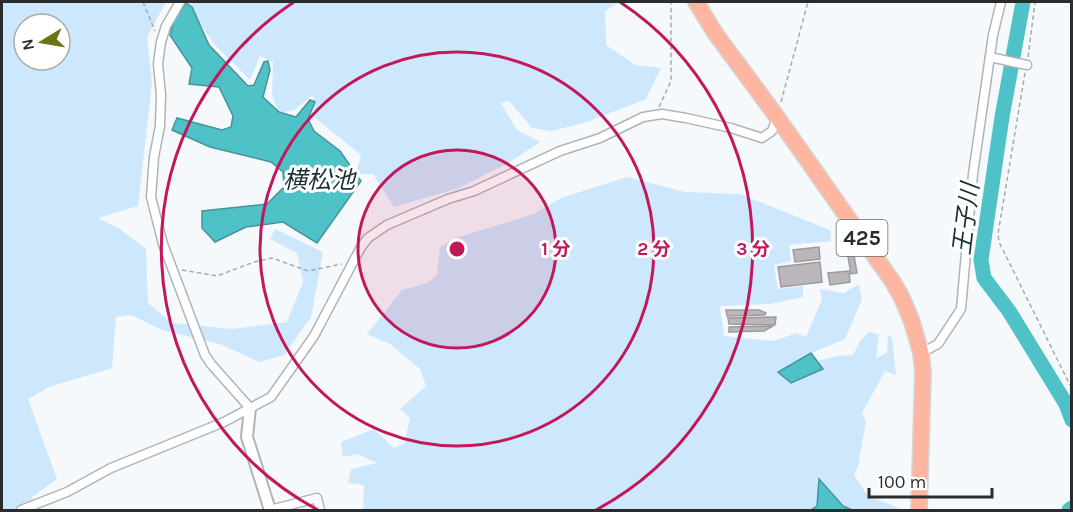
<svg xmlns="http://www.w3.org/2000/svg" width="1073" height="512" viewBox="0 0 1073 512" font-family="Karla,'Noto Sans JP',sans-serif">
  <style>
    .green { fill: #cde7fc; fill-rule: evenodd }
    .water { fill: #4fc2c7; stroke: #449599; stroke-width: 1.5 }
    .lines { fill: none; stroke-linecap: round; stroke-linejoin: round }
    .river { stroke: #4fc2c7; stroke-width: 15 }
    .building { fill: #bab6b9; stroke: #9d999c; stroke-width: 1.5 }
    .minor-casing { stroke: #b0b4b7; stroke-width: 11 }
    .tertiary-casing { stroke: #b0b4b7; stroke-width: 14 }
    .trunk-casing { stroke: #d5d5d5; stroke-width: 18 }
    .path { stroke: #a8abad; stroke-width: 1.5; stroke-dasharray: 4.5 3; stroke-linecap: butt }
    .minor { stroke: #fff; stroke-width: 8 }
    .tertiary { stroke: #fff; stroke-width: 10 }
    .trunk { stroke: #feb6a0; stroke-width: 15 }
    .ring { fill: none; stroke: #c2185b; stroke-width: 3 }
    .labels { text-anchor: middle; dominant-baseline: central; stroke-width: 6; stroke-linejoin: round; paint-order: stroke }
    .shield { fill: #fff; stroke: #6b6b6d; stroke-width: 1.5 }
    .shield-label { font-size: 21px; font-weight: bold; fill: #2b2c2e }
    .water-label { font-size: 24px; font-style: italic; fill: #1b3031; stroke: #fff }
    .centre { fill: #c2185b; stroke: #fff; stroke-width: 3 }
    .ring-label { font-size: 18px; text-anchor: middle; font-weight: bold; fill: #c2185b; stroke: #fff; stroke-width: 6; stroke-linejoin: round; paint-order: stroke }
  </style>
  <rect width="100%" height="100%" fill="#f5f9fc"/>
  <g class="green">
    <path d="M2 2H166L147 37 152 82 138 206 98 218 120 229 146 249 148 303 172 323 232 329 287 322 303 282 297 253 270 239 275 229 323 252 311 317 284 355 259 362 220 344 162 330 131 315 116 317 112 368 49 387 28 399 57 479 32 497 39 510H2ZM24 24H60V60H24Z"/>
    <path d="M187 2H619L605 11 606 45 635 65 661 68 646 99 587 122 552 131 532 128 509 101 501 103 517 130 540 142 508 163 459 188 394 207 373 174H356L361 155 314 117 313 95 294 110 279 113 272 95 273 62 260 56 250 80 214 44 186 3Z"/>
    <path d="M627 177 685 192 740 194 830 230 831 241 789 245 791 261 774 265 778 289 803 286V297L770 304 720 306 724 336 773 341 797 333 806 337 822 299 820 289 844 293 859 284 862 299 845 339 811 353 778 372 791 383 822 369 817 361 837 356 853 355 860 341 869 332 879 334 876 358 887 353 888 335 892 337 896 375 885 371 862 413 866 421 858 467 854 475 867 495 903 510H852L843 506 819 480 817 506 811 510H363L364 485 348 483 351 469 377 463 357 454 343 457 341 442 374 429 394 448 404 444 410 418 400 409 426 386 420 369 390 344 367 334 402 290 428 283 437 275 440 247 459 237 534 214 561 198Z"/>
  </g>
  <g class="water">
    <path d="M186 3 192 7 209 45 248 86 254 85 264 62 268 61 270 70 263 97 279 112 296 117 310 100 315 102 308 119 314 131 340 151 361 181 317 243 283 222 246 227 215 242 202 228V211L267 204 284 187 283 172 271 162 210 147 172 130 177 118 222 130 231 127 233 116 219 87 189 84 192 68 170 35 174 20Z"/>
    <path d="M811 353 823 369 791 383 778 372Z"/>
    <path d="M819 479 843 506 852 510H811L817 506Z"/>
  </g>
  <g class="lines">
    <g class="river">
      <path d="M1023 2 1002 117 981 260 984 278 1009 311 1066 404 1072 420"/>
      <path d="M1069 510 1072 508"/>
    </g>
  </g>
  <g class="building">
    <path d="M819 247 820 259 795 262 793 250Z"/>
    <path d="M853 250 857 273 851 274 847 251Z"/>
    <path d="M820 262 822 282 781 287 778 267Z"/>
    <path d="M849 271 850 282 830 285 828 273Z"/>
    <path d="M726 310H759L766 313 765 315 727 316Z"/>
    <path d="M776 317 775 325 729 324 728 318Z"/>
    <path d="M773 326 764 331 729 332V327Z"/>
  </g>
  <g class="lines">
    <defs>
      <g id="minor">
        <path d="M180 2 166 26 161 42 158 64 161 95 160 126 154 157 151 197 163 244 205 355 211 364 250 408"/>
        <path d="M990 57 1027 65"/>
        <path d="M921 353 938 344 961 309 973 174 993 35 1001 2"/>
        <path d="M21 510 67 492 111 468 224 422 271 397 314 336 361 247 368 238 387 225 448 199 474 191 560 151 600 138 643 117 662 114 686 118 731 128 762 138 772 131 777 117"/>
        <path d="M270 510 317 498 320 510"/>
      </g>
      <path id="tertiary" d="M250 408 247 437 270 510"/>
      <path id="trunk" d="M696 2 715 33 777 117 893 282 902 298 912 322 921 353 923 372 919 510"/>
    </defs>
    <use href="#minor" class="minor-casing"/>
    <use href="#tertiary" class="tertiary-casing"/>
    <use href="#trunk" class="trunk-casing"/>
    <g class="path">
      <path d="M143 2 155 31"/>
      <path d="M1028 57 1035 2"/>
      <path d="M1025 73 998 234 999 242 1072 389"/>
      <path d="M781 102 808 2"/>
      <path d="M659 107 671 81V2"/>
      <path d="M182 270 217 276 254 262 272 258 308 271 342 264"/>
    </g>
    <use href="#minor" class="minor"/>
    <use href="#tertiary" class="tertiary"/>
    <use href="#trunk" class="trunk"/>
  </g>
  <circle cx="457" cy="249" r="99" fill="#c2185b" fill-opacity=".12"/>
  <g class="ring">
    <circle cx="457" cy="249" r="99"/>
    <circle cx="457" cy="249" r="197"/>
    <path d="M318 510A296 296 0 0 1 294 2M620 2A296 296 0 0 1 596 510"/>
  </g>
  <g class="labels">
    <rect class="shield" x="836.5" y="220" width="51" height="36" rx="4.5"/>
    <g class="shield-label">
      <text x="862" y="238">425</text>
    </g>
    <g class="water-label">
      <text x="319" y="180">横松池</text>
      <text transform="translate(966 219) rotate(-83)">王子川</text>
    </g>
  </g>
  <circle cx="457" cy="249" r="9" class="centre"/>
  <g class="ring-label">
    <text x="556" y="255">1 分</text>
    <text x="654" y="255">2 分</text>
    <text x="753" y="255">3 分</text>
  </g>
  <rect width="1073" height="512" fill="none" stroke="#2b2c2e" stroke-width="6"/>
  <g transform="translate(42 42) rotate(259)"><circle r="28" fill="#ffffff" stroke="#aaabab" stroke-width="1.5"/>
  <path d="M0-4.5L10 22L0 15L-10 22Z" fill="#707217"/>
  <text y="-9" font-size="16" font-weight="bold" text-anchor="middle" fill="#2b2c2e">N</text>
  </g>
  <path d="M869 488v9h123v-9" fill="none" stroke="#2b2c2e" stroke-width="3"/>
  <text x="878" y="488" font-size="18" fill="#2b2c2e" stroke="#ffffff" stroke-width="4.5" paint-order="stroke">100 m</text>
</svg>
